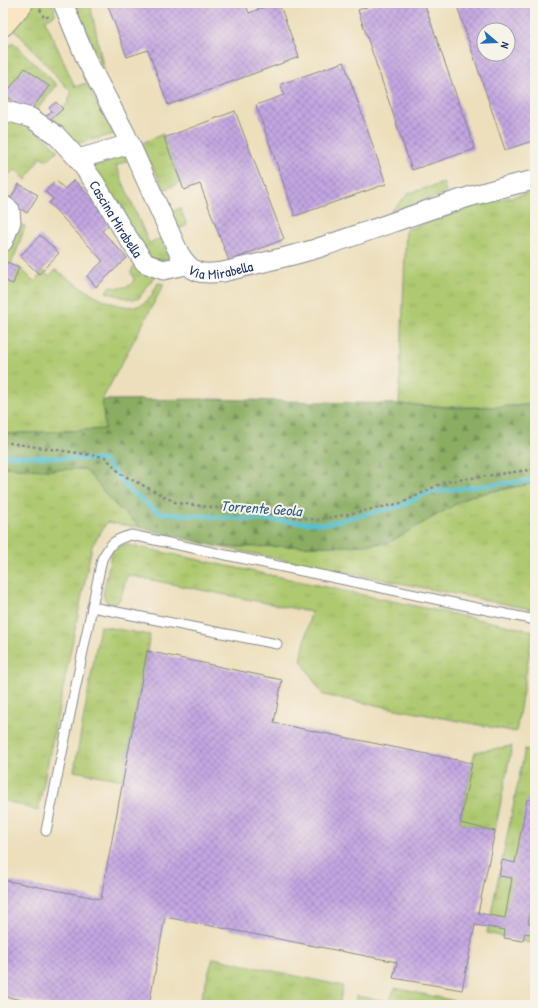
<svg xmlns="http://www.w3.org/2000/svg" width="538" height="1008" viewBox="0 0 538 1008" font-family="'Patrick Hand',sans-serif">
  <style>
    .grass { fill: url(#grass-tufts); stroke: #647c67 }
    .forest { fill: url(#forest-firs); stroke: #526e60 }
    .lines { fill: none; stroke-linecap: round; stroke-linejoin: round }
    .stream { stroke: #55c0d0; stroke-width: 4.5 }
    .building { fill: url(#building-cross-hatch); fill-rule: evenodd }
    .lane-casing { stroke: #84878d; stroke-width: 11 }
    .street-casing { stroke: #84878d; stroke-width: 21 }
    .secondary-casing { stroke: #84878d; stroke-width: 24 }
    .path { stroke: #84878d; stroke-width: 2.5; stroke-dasharray: 3 3; stroke-linecap: butt }
    .lane { stroke: #fff; stroke-width: 9 }
    .street { stroke: #fff; stroke-width: 19 }
    .secondary { stroke: #f9e7c3; stroke-width: 22 }
    .labels { text-anchor: middle; dominant-baseline: central; stroke-width: 4; stroke-linejoin: round; paint-order: stroke }
    .street-label { font-size: 14px; fill: #1b2f5e; stroke: #f7f3e8 }
    .water-label { font-size: 15px; font-style: italic; fill: #2c5a80; stroke: #f7f3e8 }
  </style>
  <defs>
    <pattern id="grass-tufts" width="24" height="20" patternUnits="userSpaceOnUse"><rect width="24" height="20" fill="#aec970"/><path d="M3 7l-1-3M5 7V3M7 7l1-3M15 17l-1-3M17 17v-4M19 17l1-3" fill="none" stroke="#95ad63"/></pattern>
    <pattern id="forest-firs" width="22" height="20" patternUnits="userSpaceOnUse"><rect width="22" height="20" fill="#8aad62"/><path d="M5 1l3.5 6h-7zM16 11l3.5 6h-7z" fill="#708d54"/></pattern>
    <pattern id="building-cross-hatch" width="8" height="8" patternUnits="userSpaceOnUse"><rect width="8" height="8" fill="#c4a6e1"/><path d="M0 0l8 8M0 8l8-8" fill="none" stroke="#9e88ba"/></pattern>
  </defs>
  <rect width="100%" height="100%" fill="#f7f3e8"/>
  <filter id="ink" filterUnits="userSpaceOnUse"><feTurbulence type="fractalNoise" baseFrequency=".025" numOctaves="2"/><feDisplacementMap in="SourceGraphic" scale="8" xChannelSelector="R" yChannelSelector="G"/><feConvolveMatrix kernelMatrix="1 2 1 2 8 2 1 2 1" color-interpolation-filters="sRGB"/></filter>
  <filter id="wash" filterUnits="userSpaceOnUse"><feTurbulence type="fractalNoise" baseFrequency=".012" numOctaves="4" result="noise"/><feDisplacementMap in="SourceGraphic" scale="16" xChannelSelector="R" yChannelSelector="G"/><feGaussianBlur stdDeviation="0.9" result="paint"/><feColorMatrix in="noise" values="0 0 0 0 0 0 0 0 0 0 0 0 0 0 0 0 0 1.4 0 .05"/><feComposite in="paint" operator="in"/></filter>
  <g filter="url(#wash)">
    <rect width="100%" height="100%" fill="#eddfbc"/>
    <g class="grass">
      <path d="M30 3H52L54 6 55 15 45 20 75 87 86 83 114 134 71 145 49 121 68 103 71 92 11 26Z"/>
      <path d="M74 3H90L104 71Z"/>
      <path d="M3 39 9 46 13 43 57 85 32 116 3 108Z"/>
      <path d="M10 118 28 122 58 150 48 160 40 157 26 180 16 170 7 175 3 186V121Z"/>
      <path d="M163 134 181 182 165 190 140 144Z"/>
      <path d="M123 153 127 161 116 166 149 243 161 238 169 258 165 260 151 259 91 167Z"/>
      <path d="M444 183 446 193 390 212 409 193Z"/>
      <path d="M535 191V404C489 409 445 407 399 404L406 230 476 206Z"/>
      <path d="M180 208 187 225 179 229 171 212Z"/>
      <path d="M17 224 25 226 17 250 11 264 19 267 35 282 43 270 49 276 56 270C74 283 125 321 147 301 151 297 155 289 158 283L164 284 102 400 106 429 3 434V254Z"/>
      <path d="M138 264 156 274 139 298 133 300 106 292 110 286C117 289 123 288 131 285L134 280 131 272 133 267Z"/>
      <path d="M3 467 43 470 86 469 114 504 142 528 107 522 92 546 38 811 3 800Z"/>
      <path d="M535 483V610L219 547 346 546 388 543 470 496Z"/>
      <path d="M124 544 533 631 516 732 323 695 301 660 311 612 127 575 121 597 117 603 108 605 103 595 112 550Z"/>
      <path d="M100 626 150 635 123 780 74 771Z"/>
      <path d="M512 746 495 831 460 823 472 763 475 752Z"/>
      <path d="M525 749 535 752V944L487 933Z"/>
      <path d="M213 958 343 986 339 1005H199Z"/>
      <path d="M395 988 473 1005H356V996L389 1001Z"/>
    </g>
    <path class="forest" d="M208 399 399 404 459 408 517 406 535 404V483L470 496 388 543 346 546 219 547 142 528 114 504 85 469 43 470 3 467V434L105 429 102 400Z"/>
    <g class="lines">
      <path class="stream" d="M3 455 104 460 129 490 159 513 324 524 401 506 425 494 439 491 535 480"/>
    </g>
    <g id="blocks">
      <g class="building">
        <path d="M107 3H245L249 13 275 3H279L299 57 168 105 148 50 127 57Z"/>
        <path d="M378 3H424L475 149 412 170 358 10Z"/>
        <path d="M456 3H535V140L505 150ZM484 30H508V54H484Z"/>
        <path d="M344 62 386 184 295 216 256 105 284 95 281 84Z"/>
        <path d="M25 68 49 86 29 113 5 95Z"/>
        <path d="M56 102 63 109 49 121 45 117 52 111 49 108Z"/>
        <path d="M235 111 284 239 229 261 200 184 184 190 164 138Z"/>
        <path d="M74 180 113 221 102 231 127 258 96 287 87 276 103 261 49 203 53 199 45 191 56 181 65 189Z"/>
        <path d="M19 184 38 195 27 213 4 199 6 195 11 198Z"/>
        <path d="M40 235 59 253 39 274 20 256Z"/>
        <path d="M6 262 19 267 13 284 3 280V271Z"/>
        <path d="M147 651 282 680 274 723 472 763 460 823 495 831 478 913 505 918 512 878 499 876 502 860 515 863 527 799 535 801V885L528 923 535 924V935L525 933 523 941 504 938 505 930 475 925 462 990 393 978 397 962 165 917 149 1005H48L3 996V880L101 899Z"/>
      </g>
    </g>
  </g>
  <g filter="url(#ink)">
    <use href="#blocks" fill-opacity="0" stroke="#84878d" stroke-width="1"/>
    <g class="lines">
      <defs>
        <g id="lane">
          <path d="M92 607 277 644"/>
          <path d="M46 831 102 559C111 543 113 540 131 535L535 620"/>
        </g>
        <g id="street">
          <path id="s1" d="M63 3 86 59 125 133 179 253C192 274 200 275 223 272 254 264 285 258 315 249 387 226 460 195 535 180"/>
          <path id="s2" d="M3 110 31 118 56 135 78 159 95 183 123 230 145 263 163 270 186 265"/>
          <path d="M78 159 130 144"/>
          <path d="M3 205 10 210 11 222 3 242"/>
        </g>
        <path id="secondary" d="M3 25 22 3"/>
      </defs>
      <use href="#lane" class="lane-casing"/>
      <use href="#street" class="street-casing"/>
      <use href="#secondary" class="secondary-casing"/>
      <g class="path">
        <path d="M40 9 44 18 50 16"/>
        <path d="M3 442 105 457 121 474 177 503 319 520 402 503 444 482 535 469"/>
      </g>
      <use href="#lane" class="lane"/>
      <use href="#street" class="street"/>
      <use href="#secondary" class="secondary"/>
    </g>
  </g>
  <g class="labels">
    <g class="street-label">
      <text stroke="none"><textPath href="#s2" startOffset="163">Cascina Mirabella</textPath></text>
      <text stroke="none"><textPath href="#s1" startOffset="326">Via Mirabella</textPath></text>
    </g>
    <g class="water-label">
      <text transform="translate(261 508) rotate(4)">Torrente Geola</text>
    </g>
  </g>
  <rect width="538" height="1008" fill="none" stroke="#f7f3e8" stroke-width="16"/>
  <g transform="translate(496 42) rotate(109)"><circle r="19" fill="#f7f3e8" stroke="#9fa5b1"/>
  <path d="M0-3L7 15L0 10L-7 15Z" fill="#1f6fb2"/>
  <text y="-6" font-size="11" font-weight="bold" text-anchor="middle" fill="#1b2f5e">N</text>
  </g>
</svg>
